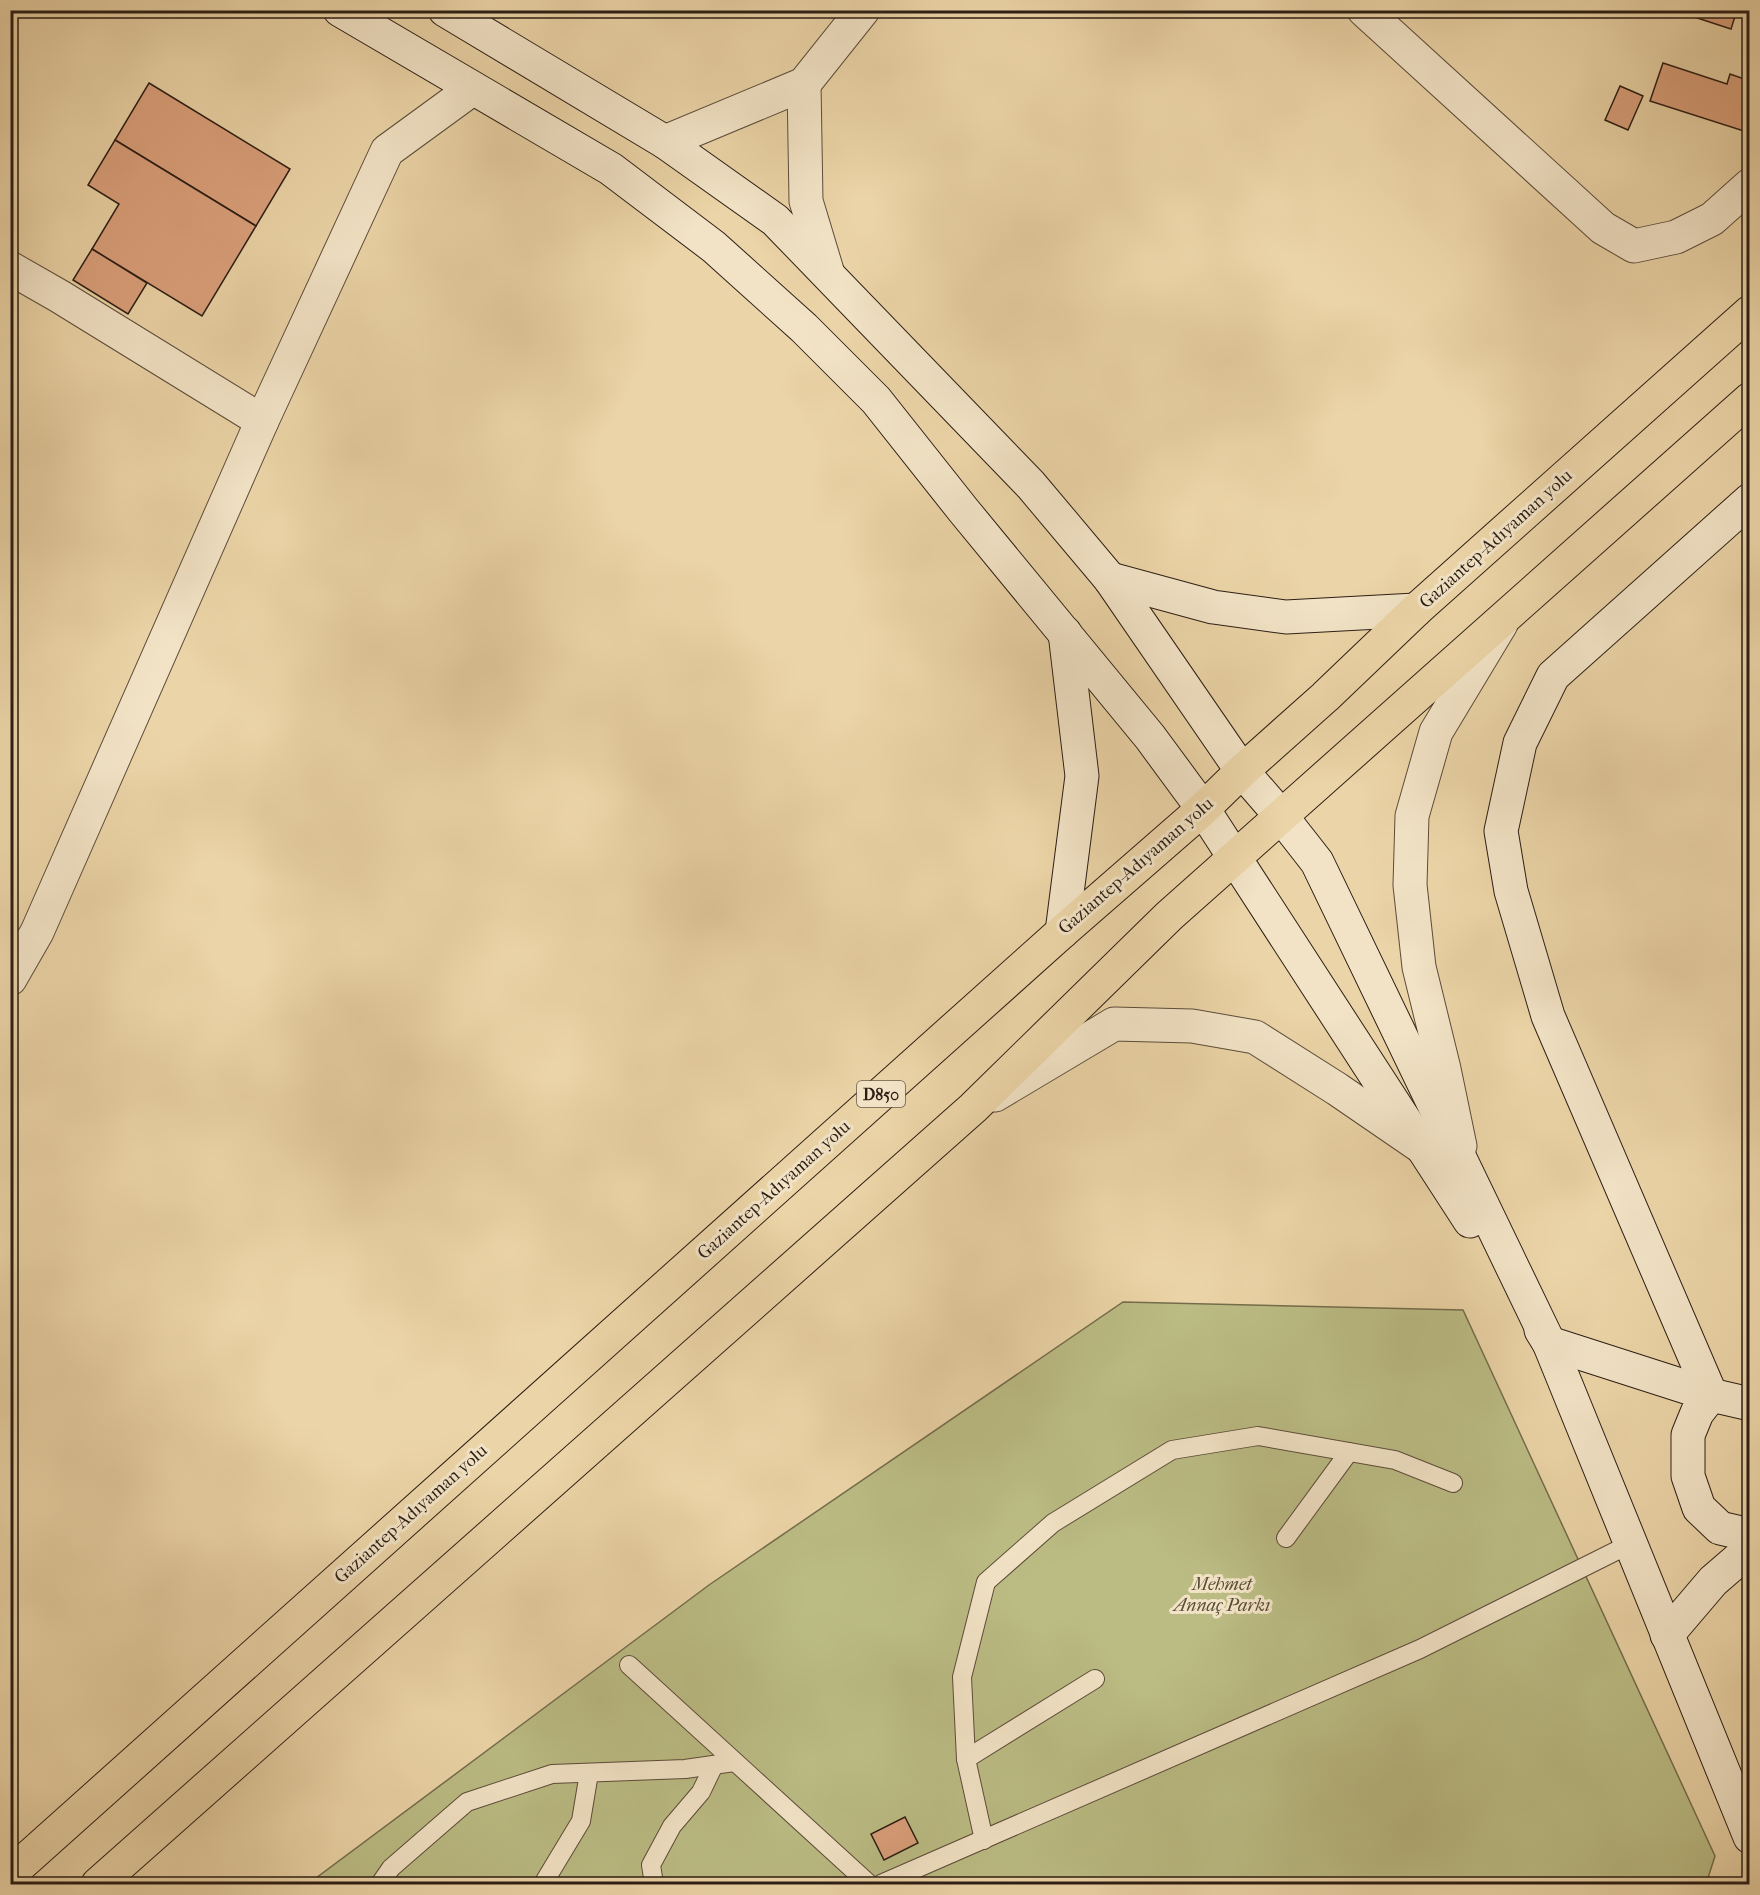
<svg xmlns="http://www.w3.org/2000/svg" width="1760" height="1895" viewBox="0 0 1760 1895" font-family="'IM FELL French Canon',serif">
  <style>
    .green { fill: #bbbc84; stroke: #746d4c; stroke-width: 1.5 }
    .building { fill: #daa07b; stroke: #2c1e15; stroke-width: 1.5 }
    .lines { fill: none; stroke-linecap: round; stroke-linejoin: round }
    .lane-casing { stroke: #5c4c3a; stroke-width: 20 }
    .street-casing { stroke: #5c4c3a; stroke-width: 35 }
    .secondary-casing { stroke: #2c1e15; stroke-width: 35 }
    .highway-casing { stroke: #2c1e15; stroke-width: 35 }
    .lane { stroke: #f2e3c6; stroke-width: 18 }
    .street { stroke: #f2e3c6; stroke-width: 33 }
    .secondary { stroke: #f2e3c6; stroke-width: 33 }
    .highway { stroke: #ebd4a7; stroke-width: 33 }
    .labels { text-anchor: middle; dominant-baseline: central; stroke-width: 6; stroke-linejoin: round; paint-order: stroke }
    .shield { fill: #f2e3c6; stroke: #67594a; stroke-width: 1.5 }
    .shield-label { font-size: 16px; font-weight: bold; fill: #2c1e15 }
    .street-label { font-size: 18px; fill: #2c1e15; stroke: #f2e3c6 }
    .park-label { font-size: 18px; font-style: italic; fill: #574d36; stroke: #f2e3c6 }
  </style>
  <rect width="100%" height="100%" fill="#ebd4a7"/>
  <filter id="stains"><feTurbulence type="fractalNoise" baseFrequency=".00333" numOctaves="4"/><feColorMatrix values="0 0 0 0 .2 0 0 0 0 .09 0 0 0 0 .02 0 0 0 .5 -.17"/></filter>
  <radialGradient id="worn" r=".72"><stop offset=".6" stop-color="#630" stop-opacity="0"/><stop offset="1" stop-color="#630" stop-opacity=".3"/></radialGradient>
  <path class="green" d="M1123 1302 1463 1310 1715 1856 1706 1884H308L709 1585Z"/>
  <g class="building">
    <path d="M1683 10H1737L1731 29 1682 13Z"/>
    <path d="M1663 63 1727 84 1730 74 1750 81V133L1650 101Z"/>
    <path d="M149 83 290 169 256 226 115 140Z"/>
    <path d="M1620 86 1643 96 1628 130 1605 120Z"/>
    <path d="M115 140 256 226 202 316 92 249 119 204 88 185Z"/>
    <path d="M92 249 147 283 128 314 73 280Z"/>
    <path d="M905 1817 918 1843 884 1860 871 1834Z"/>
  </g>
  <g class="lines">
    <defs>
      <g id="lane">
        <path d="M1286 1538 1349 1452"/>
        <path d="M629 1665 869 1884"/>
        <path d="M966 1759 1095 1679"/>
        <path d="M984 1840 966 1759 962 1677 986 1582 1053 1523 1172 1450 1258 1436 1395 1460 1453 1483"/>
        <path d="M380 1884 391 1868 467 1802 552 1774 685 1769 734 1762"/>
        <path d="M543 1884 581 1821 589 1773"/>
        <path d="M654 1884 651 1865 672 1826 701 1792 714 1765"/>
        <path d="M881 1884 1420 1649 1630 1544"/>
      </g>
      <g id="street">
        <path d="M1364 10 1603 228 1634 246 1676 237 1712 219 1750 185"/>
        <path d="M804 84 806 201 828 274"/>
        <path d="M665 142 804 84 863 10"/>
        <path d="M10 268 59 296 262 421"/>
        <path d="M10 979 37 932 262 421 387 151 472 89"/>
        <path d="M995 1095 1114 1024 1192 1026 1255 1037 1337 1089 1423 1148"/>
        <path d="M1460 1146 1444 1069 1419 967 1410 885 1412 816 1436 732 1501 624"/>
      </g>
      <g id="secondary">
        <path d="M340 10 611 169 714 247 804 328 876 400 964 511 1150 737 1203 809 1470 1221"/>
        <path d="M445 10 665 142 775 220 1031 485 1110 579 1242 771 1281 816 1317 862 1549 1343 1750 1837"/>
        <path d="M1110 579 1213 607 1286 617 1416 610"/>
        <path d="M1062 932 1082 776 1065 633"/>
        <path d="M1541 1330 1549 1343 1711 1395 1750 1404"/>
        <path d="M1711 1395 1548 1016 1511 891 1501 831 1520 743 1553 676 1750 500"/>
        <path d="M1711 1395 1697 1413 1688 1435V1476L1699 1508 1720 1528 1750 1535"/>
        <path d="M1667 1635 1713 1581 1750 1549"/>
      </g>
      <g id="highway">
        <path d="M10 1874 1062 932 1203 809 1242 771 1325 697 1416 610 1750 312"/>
        <path d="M98 1884 973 1108 1169 916 1750 399"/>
      </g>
    </defs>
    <use href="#lane" class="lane-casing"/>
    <use href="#street" class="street-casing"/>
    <use href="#secondary" class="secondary-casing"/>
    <use href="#highway" class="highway-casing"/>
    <use href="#lane" class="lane"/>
    <use href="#street" class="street"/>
    <use href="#secondary" class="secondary"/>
    <use href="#highway" class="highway"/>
  </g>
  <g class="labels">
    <rect class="shield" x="857" y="1081" width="48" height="26" rx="4.5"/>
    <g class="shield-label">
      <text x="881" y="1094">D850</text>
    </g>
    <g class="street-label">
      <text transform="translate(1496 539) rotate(-42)">Gaziantep-Adıyaman yolu</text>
      <text transform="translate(1136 866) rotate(-41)">Gaziantep-Adıyaman yolu</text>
      <text transform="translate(774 1190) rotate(-42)">Gaziantep-Adıyaman yolu</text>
      <text transform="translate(411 1514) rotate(-42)">Gaziantep-Adıyaman yolu</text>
    </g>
    <g class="park-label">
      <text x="1222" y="1584">Mehmet<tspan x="1222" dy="21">Annaç Parkı</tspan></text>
    </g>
  </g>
  <rect width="1760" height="1895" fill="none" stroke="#ebd4a7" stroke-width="36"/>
  <rect x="12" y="12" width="1736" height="1871" fill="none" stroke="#2c1e15" stroke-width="3"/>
  <rect x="18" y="18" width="1724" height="1859" fill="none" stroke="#2c1e15" stroke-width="1.5"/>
  <rect width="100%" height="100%" filter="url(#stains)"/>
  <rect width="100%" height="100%" fill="url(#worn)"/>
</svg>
